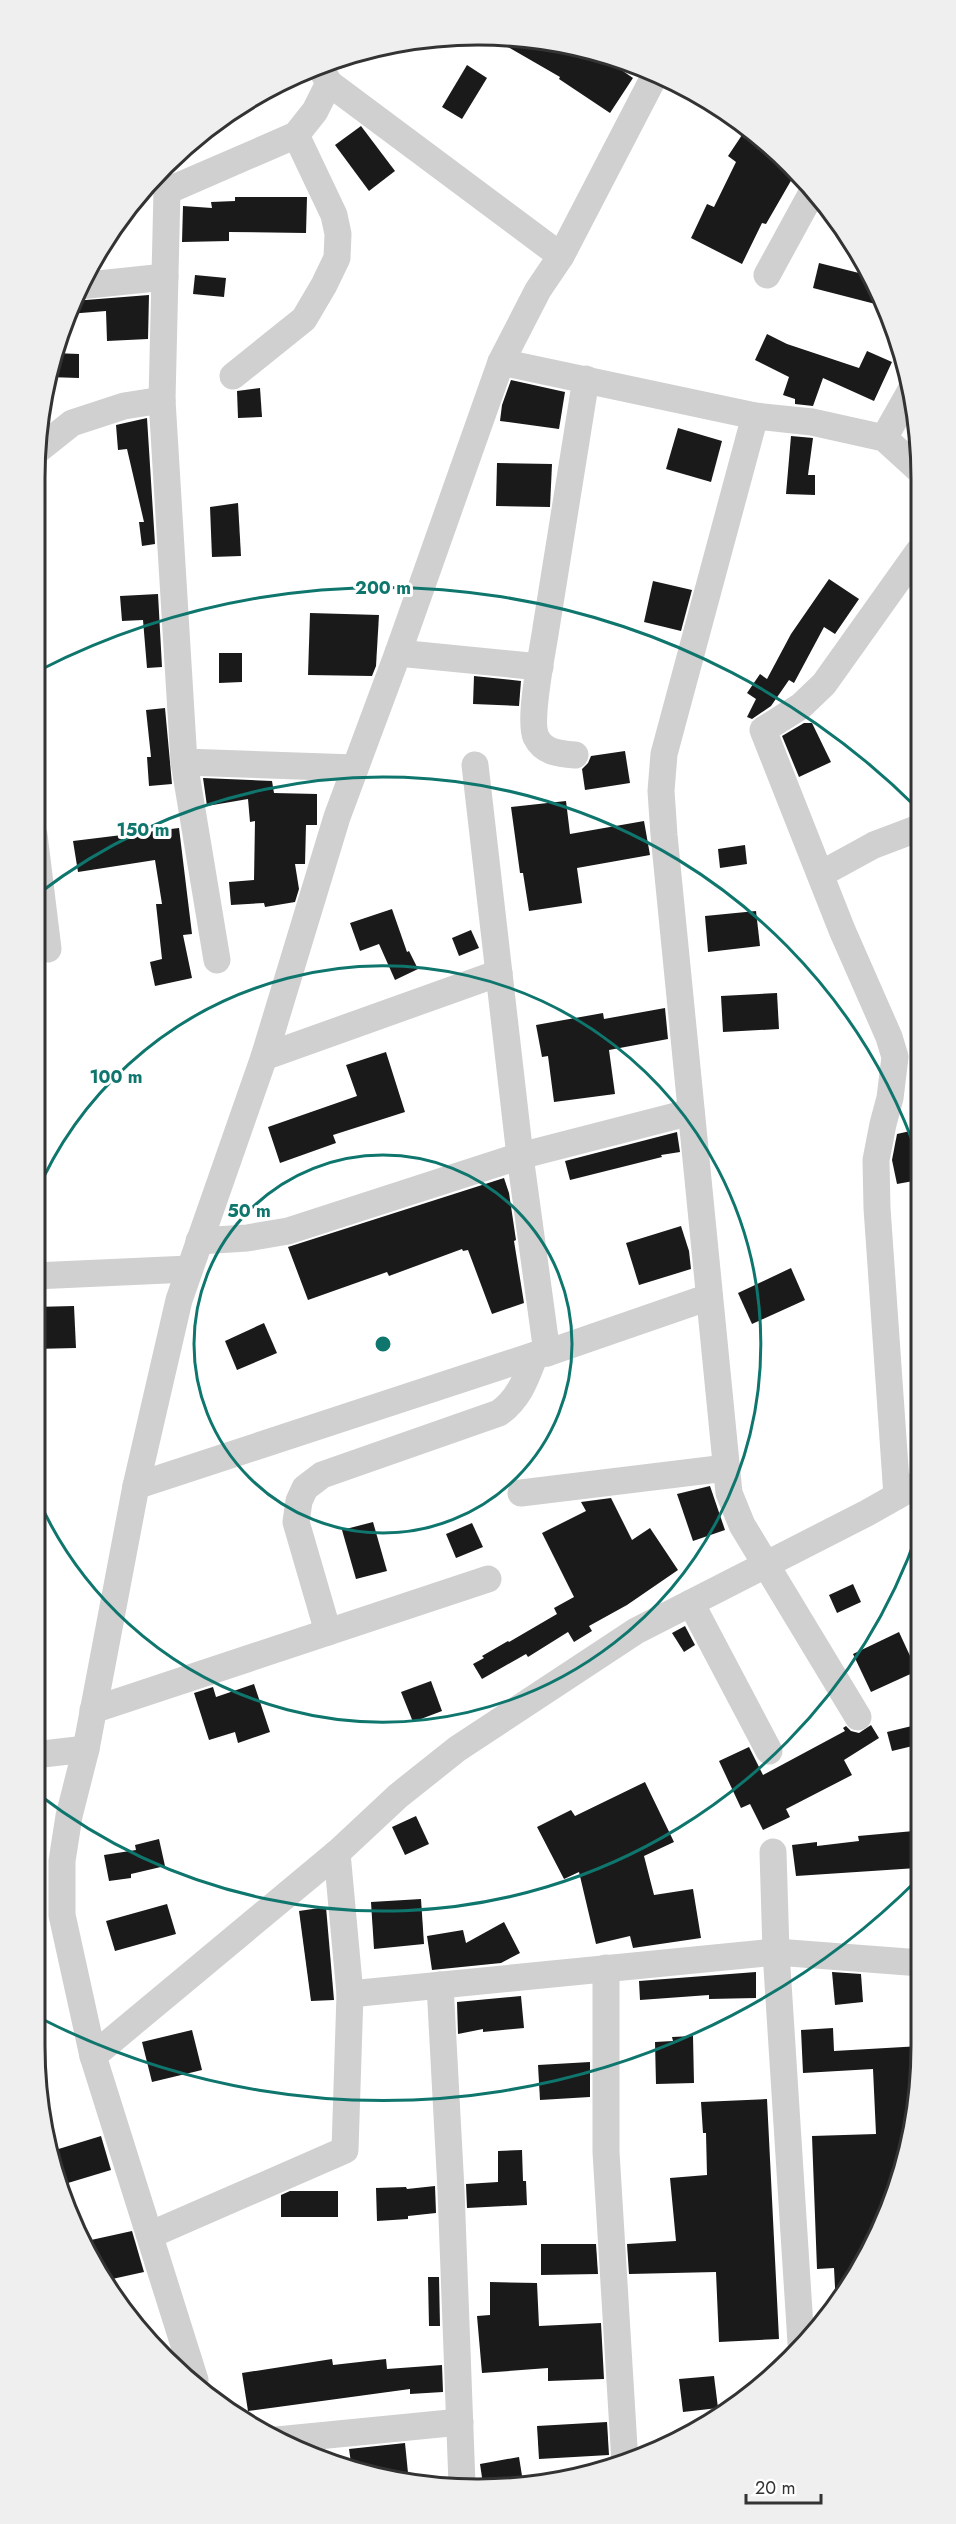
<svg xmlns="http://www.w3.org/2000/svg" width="956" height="2524" viewBox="0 0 956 2524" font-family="Jost,sans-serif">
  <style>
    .building { fill: #1a1a1a }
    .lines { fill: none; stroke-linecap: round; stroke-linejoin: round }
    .minor { stroke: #d0d0d0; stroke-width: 27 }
    .ring { fill: none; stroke: #0f766e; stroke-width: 3 }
    .rim { fill: none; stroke: #333; stroke-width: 3 }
    .centre { fill: #0f766e; stroke: #fff; stroke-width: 3 }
    .ring-label { font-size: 18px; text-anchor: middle; font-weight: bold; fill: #0f766e; stroke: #fff; stroke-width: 6; stroke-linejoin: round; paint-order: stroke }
  </style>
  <rect width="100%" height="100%" fill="#fff"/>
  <g class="building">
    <path d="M507 35 591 49 633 78 610 113 559 79 560 77 489 36Z"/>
    <path d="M467 65 487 78 462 119 442 107Z"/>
    <path d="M361 126 395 171 369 191 335 145Z"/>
    <path d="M744 132 768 147 796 172 766 224 762 223 742 264 691 238 707 204 714 207 736 162 728 156Z"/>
    <path d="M235 197H307L306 233 229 232V241L182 242 183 206 212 208 211 202 235 201Z"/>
    <path d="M819 263 867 275 887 307 813 288Z"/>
    <path d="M195 275 226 278 224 297 193 294Z"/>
    <path d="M149 295 148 339 107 341 106 311 68 314 73 301Z"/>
    <path d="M767 334 787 344 859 368 867 351 892 362 874 401 823 378 813 406 795 404V399L783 395 789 377 755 360Z"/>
    <path d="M54 353 79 354V378L48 377Z"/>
    <path d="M511 380 565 392 559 429 500 421 502 405Z"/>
    <path d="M260 388 262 417 238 418 237 391Z"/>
    <path d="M147 418 155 544 142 546 139 522H144L127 449 118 450 116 425Z"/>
    <path d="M678 428 722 441 711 482 666 469Z"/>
    <path d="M791 436 813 438 808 475H815V495L786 494Z"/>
    <path d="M497 463 552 464 550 507 496 506Z"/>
    <path d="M238 503 241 556 212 557 210 507Z"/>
    <path d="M829 579 859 599 835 634 824 627 794 683 789 680 771 706 752 719 747 717 756 699 747 693 760 674 767 679 791 634Z"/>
    <path d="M653 581 692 590 681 631 644 622Z"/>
    <path d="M158 594 162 667 147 668 143 620 122 621 120 596Z"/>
    <path d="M310 613 379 615 376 666 372 676 308 675Z"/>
    <path d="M219 653H242V682L219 683Z"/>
    <path d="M474 676 521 681 519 706 473 704Z"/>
    <path d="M165 708 172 784 149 786 147 757H151L146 710Z"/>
    <path d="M804 723H812L831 762 799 777 782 736Z"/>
    <path d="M625 751 630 783 585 790 582 769 588 763 591 756Z"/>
    <path d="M203 778 272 781 274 793 317 794V825H306L305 864H295L299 889 295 902 265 907 264 903 231 905 229 882 254 880 255 821 250 822 248 799 207 806Z"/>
    <path d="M566 801 570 834 644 821 650 855 577 868 582 903 529 911 523 873H520L511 807Z"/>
    <path d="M179 828 192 934 183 935 192 978 155 986 150 962 162 959 156 904H162L155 860 78 872 73 841Z"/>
    <path d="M745 845 747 864 720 868 718 849Z"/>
    <path d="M392 909 407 952 409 951 418 969 395 980 379 944 360 951 350 923Z"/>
    <path d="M756 911 760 946 708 952 705 916Z"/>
    <path d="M471 930 479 948 459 956 452 938Z"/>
    <path d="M777 993 779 1029 723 1032 721 996Z"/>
    <path d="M665 1008 668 1039 609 1050 615 1094 554 1102 548 1056 542 1057 536 1025 603 1013 604 1019Z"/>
    <path d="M386 1052 405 1112 333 1135 336 1143 280 1163 268 1127 357 1096 346 1065Z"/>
    <path d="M919 1129V1180L897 1184 892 1160 897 1134Z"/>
    <path d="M677 1132 680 1152 661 1155 662 1157 570 1180 565 1161Z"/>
    <path d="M504 1178 509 1193 516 1240 514 1241 524 1303 492 1314 468 1250 463 1251 462 1249 389 1276 387 1272 308 1300 288 1247Z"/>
    <path d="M681 1226 689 1251 691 1269 639 1285 626 1243Z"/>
    <path d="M791 1268 805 1300 752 1324 738 1293Z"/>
    <path d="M74 1306 76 1348 34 1349V1307Z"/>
    <path d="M264 1323 277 1353 237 1370 225 1341Z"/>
    <path d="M710 1486 725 1530 693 1541 677 1494Z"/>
    <path d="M611 1498 632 1540 650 1528 678 1570 627 1605 589 1626 592 1631 574 1642 568 1632 528 1657 526 1654 482 1679 473 1664 484 1658 482 1656 508 1641 509 1642 557 1614 554 1608 574 1597 542 1533 586 1511 581 1502Z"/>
    <path d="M373 1522 387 1571 356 1579 342 1530Z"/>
    <path d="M472 1523 483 1547 456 1558 446 1534Z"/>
    <path d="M853 1584 861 1602 837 1613 829 1595Z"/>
    <path d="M685 1626 695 1645 684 1652 672 1633Z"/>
    <path d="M899 1632 917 1671 871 1692 853 1654Z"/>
    <path d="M431 1681 442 1711 413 1722 401 1692Z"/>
    <path d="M254 1684 270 1732 238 1743 235 1732 209 1740 194 1693 213 1687 216 1697Z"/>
    <path d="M871 1725 879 1738 844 1760 852 1775 786 1809 790 1817 763 1830 750 1804 741 1808 719 1761 749 1747 763 1775 845 1731 843 1728 846 1726 851 1731 859 1733Z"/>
    <path d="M916 1725 921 1744 892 1751 887 1732Z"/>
    <path d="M645 1782 674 1842 644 1856 654 1895 693 1889 701 1938 633 1948 630 1936 596 1944 579 1872 564 1879 537 1827 571 1810 575 1816Z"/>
    <path d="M416 1816 429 1844 405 1855 392 1827Z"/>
    <path d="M914 1831 917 1868 796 1876 792 1845 817 1842V1846L859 1841 858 1836Z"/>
    <path d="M159 1839 165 1866 131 1874V1878L109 1881 104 1855 136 1850 135 1845Z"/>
    <path d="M421 1899 424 1944 374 1949 371 1902Z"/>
    <path d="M167 1904 176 1934 115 1951 106 1921Z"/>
    <path d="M326 1907 334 2000 311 2001 299 1911Z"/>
    <path d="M504 1922 520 1953 501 1963 432 1970 427 1936 463 1930 466 1943Z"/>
    <path d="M756 1972V1998L709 1999V1995L640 2000 639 1981Z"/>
    <path d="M832 1972 861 1974 863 2002 835 2005Z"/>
    <path d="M521 1996 524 2028 483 2032V2029L458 2034 457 2002Z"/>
    <path d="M833 2028 834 2051 921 2046 906 2161 876 2242 836 2306 834 2268 817 2269 812 2136 876 2134 873 2069 803 2073 801 2030Z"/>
    <path d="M192 2030 202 2070 152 2082 142 2042Z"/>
    <path d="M693 2036 694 2083 656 2084 655 2042 673 2041 672 2037Z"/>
    <path d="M590 2062V2097L540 2100 538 2065Z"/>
    <path d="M767 2099 779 2339 719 2342 716 2272 629 2274 627 2244 676 2241 670 2178 707 2175 706 2133H703L701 2102Z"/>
    <path d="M101 2136 111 2170 58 2186 52 2151Z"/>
    <path d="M522 2150 523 2181H526L527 2205 467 2208 466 2184 498 2182V2151Z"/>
    <path d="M435 2186 436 2213 408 2216V2219L377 2221 376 2188 406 2187 407 2189Z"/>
    <path d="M290 2191H338V2217H281V2195Z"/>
    <path d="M132 2231 144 2272 103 2281 94 2267 82 2242Z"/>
    <path d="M541 2244H596L598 2274 541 2275Z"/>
    <path d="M428 2277H439L440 2326H429Z"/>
    <path d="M490 2282 537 2283 539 2326 601 2323 604 2379 548 2381V2368L482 2373 477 2316 490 2315Z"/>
    <path d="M332 2359 333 2365 386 2359 387 2369 442 2365 443 2392 410 2394V2389L248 2411 242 2373Z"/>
    <path d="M714 2376 718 2408 683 2412 679 2379Z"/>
    <path d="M607 2422 609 2455 539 2459 537 2426Z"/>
    <path d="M405 2443 409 2483 352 2470 349 2449Z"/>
    <path d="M519 2457 523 2482 483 2484 480 2464Z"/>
  </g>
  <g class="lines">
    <g class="minor">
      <path d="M319 65 329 83 561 256"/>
      <path d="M767 275 814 189"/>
      <path d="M79 286 165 277"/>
      <path d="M501 362 755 416 812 422 884 438 918 469"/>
      <path d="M233 376 304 319 324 285 337 258 338 234 334 215 296 135"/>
      <path d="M755 416 664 754 661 791 664 835 729 1493 742 1525 858 1717"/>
      <path d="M884 438 910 392"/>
      <path d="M38 450 72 423 124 406 162 400"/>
      <path d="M398 653 540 667"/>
      <path d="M575 755C560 754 544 753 536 737 528 719 543 650 546 628 560 545 573 462 586 379"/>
      <path d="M184 762 355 768"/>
      <path d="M475 765 520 1156 547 1353"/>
      <path d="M34 835 48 949"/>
      <path d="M821 874 874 845 919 828"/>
      <path d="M217 960 184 762 162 400 167 191 296 135 315 111 329 83"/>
      <path d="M264 1057 499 973"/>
      <path d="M199 1241 247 1238 288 1231 520 1156 691 1112"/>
      <path d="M34 1276 189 1269"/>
      <path d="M136 1486 535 1355 547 1353 709 1297"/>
      <path d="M521 1493 726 1468"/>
      <path d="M897 1496 877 1208 876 1160 883 1124 890 1098 895 1057 889 1037 842 930 763 730 801 706 824 684 918 552"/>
      <path d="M691 1603 769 1751"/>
      <path d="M328 1632 296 1522 299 1501 305 1488 322 1475 499 1413C520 1398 526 1378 535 1355"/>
      <path d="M93 1710 488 1579"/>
      <path d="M34 1755 86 1749"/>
      <path d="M773 1852 776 1952 801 2343"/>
      <path d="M337 1853 350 1994 776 1952 921 1963"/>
      <path d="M606 1968V2152L625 2463"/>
      <path d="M440 1985 451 2190 462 2484"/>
      <path d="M93 2056 62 1915V1861L69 1816 86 1749 136 1486 179 1300 264 1057 337 817 398 653 501 362 538 290 561 256 654 77"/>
      <path d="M150 2235 345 2150 350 1994"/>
      <path d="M195 2380 93 2056 337 1853 398 1796 457 1749 636 1631 867 1513 920 1483"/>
      <path d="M277 2440 460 2422"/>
    </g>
  </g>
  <g class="ring">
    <circle cx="383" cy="1344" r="189"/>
    <path d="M35 1196A378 378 0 1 1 35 1492"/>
    <path d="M919 1529A567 567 0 0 1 38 1794M38 894A567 567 0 0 1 919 1159"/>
    <path d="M918 1879A756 756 0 0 1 40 2018M40 670A756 756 0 0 1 918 809"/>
  </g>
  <path d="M0 0H956V2524H0ZM478 45H478A433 433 0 0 1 911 478V2046A433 433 0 0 1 478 2479H478A433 433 0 0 1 45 2046V478A433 433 0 0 1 478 45Z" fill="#efefef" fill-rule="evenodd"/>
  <path class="rim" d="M478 45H478A433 433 0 0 1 911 478V2046A433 433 0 0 1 478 2479H478A433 433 0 0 1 45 2046V478A433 433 0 0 1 478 45Z"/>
  <circle cx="383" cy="1344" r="9" class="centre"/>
  <g class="ring-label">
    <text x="383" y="594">200 m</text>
    <text x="143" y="836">150 m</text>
    <text x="116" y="1083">100 m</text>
    <text x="249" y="1217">50 m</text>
  </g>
  <path d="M746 2494v9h75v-9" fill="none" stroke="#333333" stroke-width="3"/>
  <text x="755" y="2494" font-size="18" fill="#333333" stroke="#ffffff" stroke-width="4.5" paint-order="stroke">20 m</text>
</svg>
